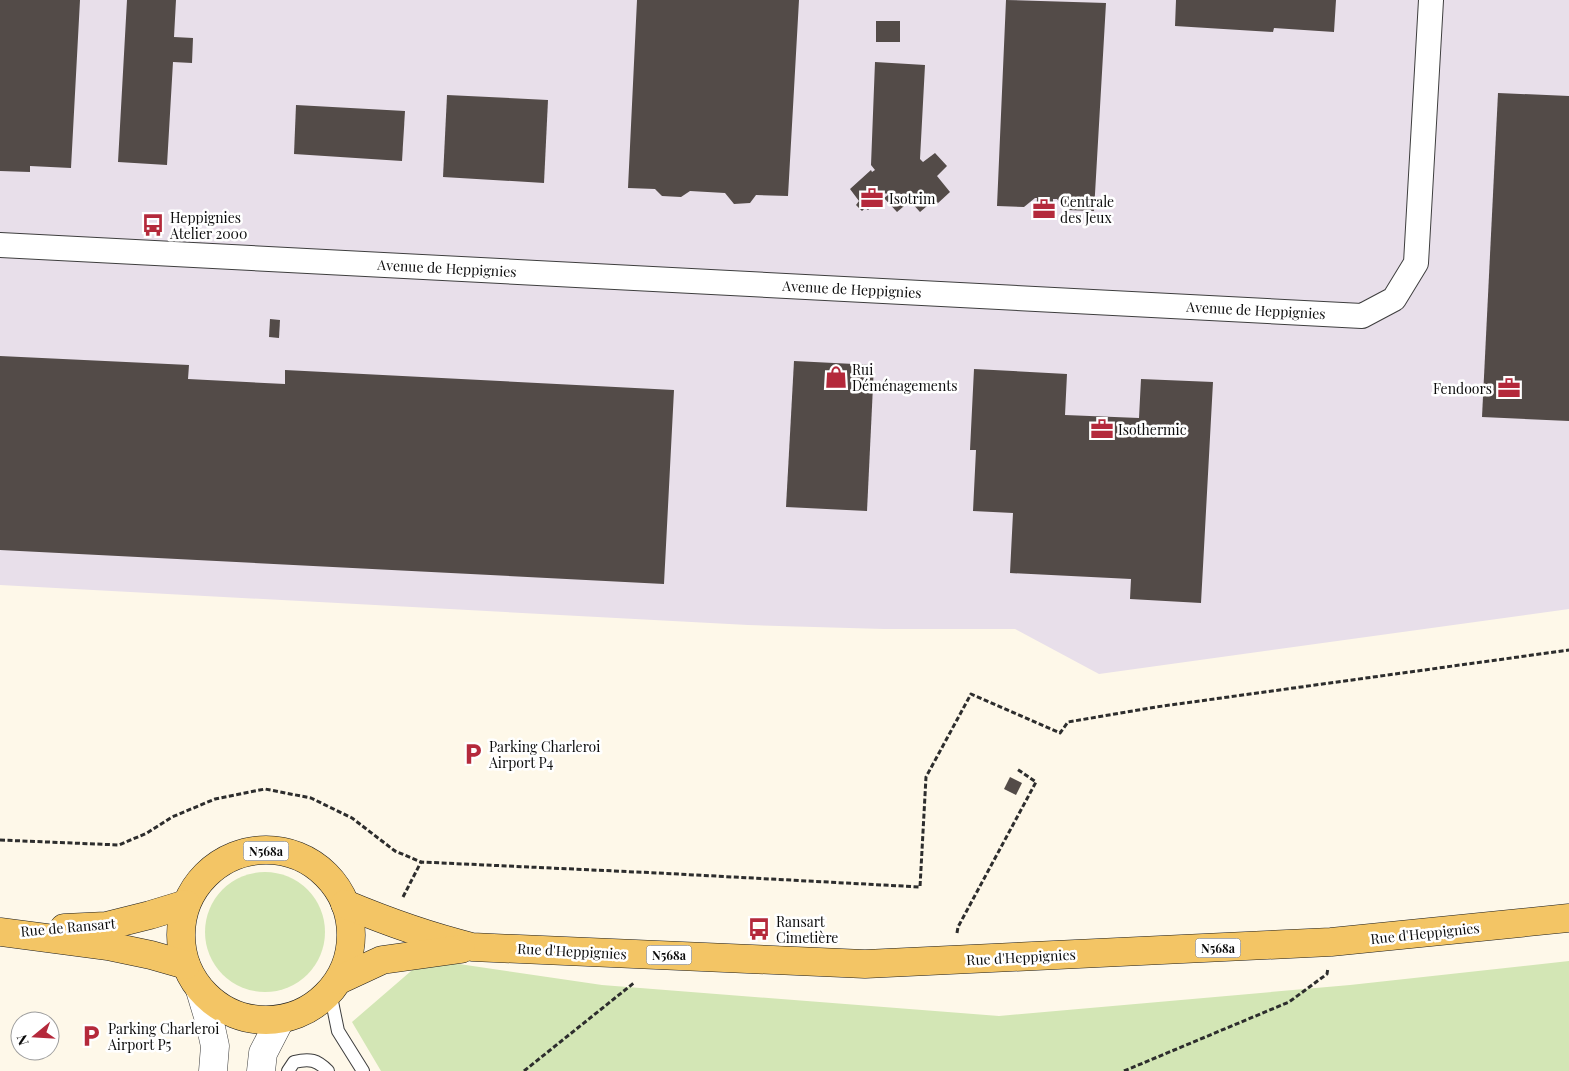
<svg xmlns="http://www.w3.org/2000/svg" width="1569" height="1071" viewBox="0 0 1569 1071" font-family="'Playfair Display',serif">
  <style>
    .industrial { fill: #e8dfea }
    .green { fill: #d3e6b5 }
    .building { fill: #534b48 }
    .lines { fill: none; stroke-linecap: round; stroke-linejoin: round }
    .service-casing { stroke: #3e3e3e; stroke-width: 14 }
    .minor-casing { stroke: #3e3e3e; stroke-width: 26 }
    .tertiary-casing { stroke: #3e3e3e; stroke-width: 29 }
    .primary-casing { stroke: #1c1c1c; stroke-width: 29 }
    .path { stroke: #2d2d2d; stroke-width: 3; stroke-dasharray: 5 2.5; stroke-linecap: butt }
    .service { stroke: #fff; stroke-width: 12 }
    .minor { stroke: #fff; stroke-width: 24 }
    .tertiary { stroke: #fff; stroke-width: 28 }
    .primary { stroke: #f3c565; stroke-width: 28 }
    .labels { text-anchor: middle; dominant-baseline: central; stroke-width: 5; stroke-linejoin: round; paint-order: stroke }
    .shield { fill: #fff; stroke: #545454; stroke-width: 1 }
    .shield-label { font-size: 12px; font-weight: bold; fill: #0b0b0b }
    .poi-label { font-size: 14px; fill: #0b0b0b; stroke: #fff; text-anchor: start }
    .street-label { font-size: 14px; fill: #0b0b0b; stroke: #fff }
  </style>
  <rect width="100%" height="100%" fill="#fef8e9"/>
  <path class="industrial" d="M0 0H1569V609L1099 674 1015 629H884L748 625 0 585Z"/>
  <g class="green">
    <circle cx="265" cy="932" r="60"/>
    <path d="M425 959 602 985 999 1016 1350 985 1569 961V1071H381L352 1022Z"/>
  </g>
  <g class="building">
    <path d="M0 0H80L71 168 30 166V172L0 171Z"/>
    <path d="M127 0H176L174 37 193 38 192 63 173 62 167 165 118 162Z"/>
    <path d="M637 0H799L788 196 756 195 750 203 734 204 725 193 690 191 681 197 662 196 655 189 628 188Z"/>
    <path d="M1006 0 1106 3 1094 211 1066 210 1057 199H1053V219L1036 218 1037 198H1035L1024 207 997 206Z"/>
    <path d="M1176 0H1336L1334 32 1274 28 1273 32 1175 26Z"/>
    <rect x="876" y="21" width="24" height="21"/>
    <path d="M875 62 925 65 920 159 923 162 935 153 947 166 937 176 950 192 937 204 934 200 920 212 910 201 897 212 884 198 888 195 886 193 868 210 865 208 862 211 856 205 859 201 850 189 871 170 872 172 875 170 871 165Z"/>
    <path d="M1498 93 1569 96V421L1482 417Z"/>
    <path d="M447 95 548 100 544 183 443 177Z"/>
    <path d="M296 105 405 111 402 161 294 154Z"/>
    <path d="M270 319 280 320 279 338 269 337Z"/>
    <path d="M0 356 189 365 188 379 285 384V370L674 390 664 584 0 550Z"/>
    <path d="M794 361 874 365 867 511 786 507Z"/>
    <path d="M974 369 1067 374 1065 415 1139 418 1141 379 1213 382 1201 603 1130 599 1131 579 1010 573 1013 513 973 511 976 450H970Z"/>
    <path d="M1010 777 1022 783 1016 795 1004 789Z"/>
  </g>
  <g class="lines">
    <defs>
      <g id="service">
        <path d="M330 992 338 1031 363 1071"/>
        <path d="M288 1071 294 1062C310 1058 317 1060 328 1071"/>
      </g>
      <path id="minor" d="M0 245 1362 316 1394 299 1416 263 1431 0"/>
      <g id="tertiary">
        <path d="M200 990 210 1023 215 1046 213 1071"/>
        <path d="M261 1071 263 1053 280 1020"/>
      </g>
      <g id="primary">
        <circle cx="266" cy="935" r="85"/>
        <path d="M345 904C388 922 427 936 472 947L865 964 1331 942 1569 918"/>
        <path d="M64 928 106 926 150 915 186 904"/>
        <path d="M0 932 108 946 151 955 186 965"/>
        <path d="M339 980 382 960 461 949"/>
      </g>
    </defs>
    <use href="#service" class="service-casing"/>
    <use href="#minor" class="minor-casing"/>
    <use href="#tertiary" class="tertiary-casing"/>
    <use href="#primary" class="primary-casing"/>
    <g class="path">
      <path d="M0 840 119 845 147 833 172 817 215 799 265 789 311 798 352 818 395 851 421 862"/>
      <path d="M403 897 421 862 658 873 920 887 926 777 971 694 1060 733 1068 722 1156 707 1569 650"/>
      <path d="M957 933 958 927 1036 782 1017 769"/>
      <path d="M524 1071 635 982"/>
      <path d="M1124 1071 1289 1002 1327 974 1328 968"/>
    </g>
    <use href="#service" class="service"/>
    <use href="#minor" class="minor"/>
    <use href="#tertiary" class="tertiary"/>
    <use href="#primary" class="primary"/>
  </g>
  <defs>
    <symbol id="office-bare" viewBox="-9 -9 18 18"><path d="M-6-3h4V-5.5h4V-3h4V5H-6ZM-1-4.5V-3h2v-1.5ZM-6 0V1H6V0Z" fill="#b4293b" stroke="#fff" stroke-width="2.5" paint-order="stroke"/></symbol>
    <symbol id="bus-bare" viewBox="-9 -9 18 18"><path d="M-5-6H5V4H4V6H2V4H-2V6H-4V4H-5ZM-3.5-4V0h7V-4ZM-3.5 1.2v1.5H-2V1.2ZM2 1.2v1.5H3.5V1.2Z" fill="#b4293b" stroke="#fff" stroke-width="2.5" paint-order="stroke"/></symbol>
    <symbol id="shop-bare" viewBox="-9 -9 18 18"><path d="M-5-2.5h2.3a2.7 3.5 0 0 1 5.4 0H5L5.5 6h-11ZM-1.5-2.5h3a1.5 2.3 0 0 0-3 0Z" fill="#b4293b" stroke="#fff" stroke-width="2.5" paint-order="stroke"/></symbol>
    <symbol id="parking-bare" viewBox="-9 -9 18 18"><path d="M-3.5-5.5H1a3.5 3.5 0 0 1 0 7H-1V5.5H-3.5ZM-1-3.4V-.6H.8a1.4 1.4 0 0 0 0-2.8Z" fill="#b4293b" stroke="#fff" stroke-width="2.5" paint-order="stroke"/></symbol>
  </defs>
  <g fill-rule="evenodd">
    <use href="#office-bare" x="856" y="182" width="32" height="32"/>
    <use href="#office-bare" x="1028" y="193" width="32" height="32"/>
    <use href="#bus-bare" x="137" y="209" width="32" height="32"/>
    <use href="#shop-bare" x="820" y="361" width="32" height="32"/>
    <use href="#office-bare" x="1493" y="372" width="32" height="32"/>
    <use href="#office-bare" x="1086" y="413" width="32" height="32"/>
    <use href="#parking-bare" x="457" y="738" width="32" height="32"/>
    <use href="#bus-bare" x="743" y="913" width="32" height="32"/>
    <use href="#parking-bare" x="75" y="1020" width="32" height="32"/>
  </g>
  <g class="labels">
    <g class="shield">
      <rect x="243.5" y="841.5" width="45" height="19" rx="4"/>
      <rect x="1195.5" y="938.5" width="45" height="19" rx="4"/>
      <rect x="646.5" y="945.5" width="45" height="19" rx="4"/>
    </g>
    <g class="shield-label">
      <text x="266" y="851">N568a</text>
      <text x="1218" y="948">N568a</text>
      <text x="669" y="955">N568a</text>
    </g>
    <g class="poi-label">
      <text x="889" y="198">Isotrim</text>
      <text x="1060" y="201">Centrale<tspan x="1060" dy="16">des Jeux</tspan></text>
      <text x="170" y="217">Heppignies<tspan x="170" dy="16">Atelier 2000</tspan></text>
      <text x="852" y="369">Rui<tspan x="852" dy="16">Déménagements</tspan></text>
      <text x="1492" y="388" text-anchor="end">Fendoors</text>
      <text x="1118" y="429">Isothermic</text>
      <text x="489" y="746">Parking Charleroi<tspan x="489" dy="16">Airport P4</tspan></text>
      <text x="776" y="921">Ransart<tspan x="776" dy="16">Cimetière</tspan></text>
      <text x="108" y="1028">Parking Charleroi<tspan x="108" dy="16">Airport P5</tspan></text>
    </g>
    <g class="street-label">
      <text transform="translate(447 268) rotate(3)">Avenue de Heppignies</text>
      <text transform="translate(852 289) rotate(3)">Avenue de Heppignies</text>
      <text transform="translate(1256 310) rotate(3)">Avenue de Heppignies</text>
      <text transform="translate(68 927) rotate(-5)">Rue de Ransart</text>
      <text transform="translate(1425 933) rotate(-6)">Rue d'Heppignies</text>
      <text transform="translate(572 951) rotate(3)">Rue d'Heppignies</text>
      <text transform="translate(1021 957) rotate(-3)">Rue d'Heppignies</text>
    </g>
  </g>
  <g transform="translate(35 1036) rotate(252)"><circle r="24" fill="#ffffff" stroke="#9d9d9d"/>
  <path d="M0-4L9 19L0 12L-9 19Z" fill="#b4293b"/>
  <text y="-8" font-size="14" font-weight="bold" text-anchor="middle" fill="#0b0b0b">N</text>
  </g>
</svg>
